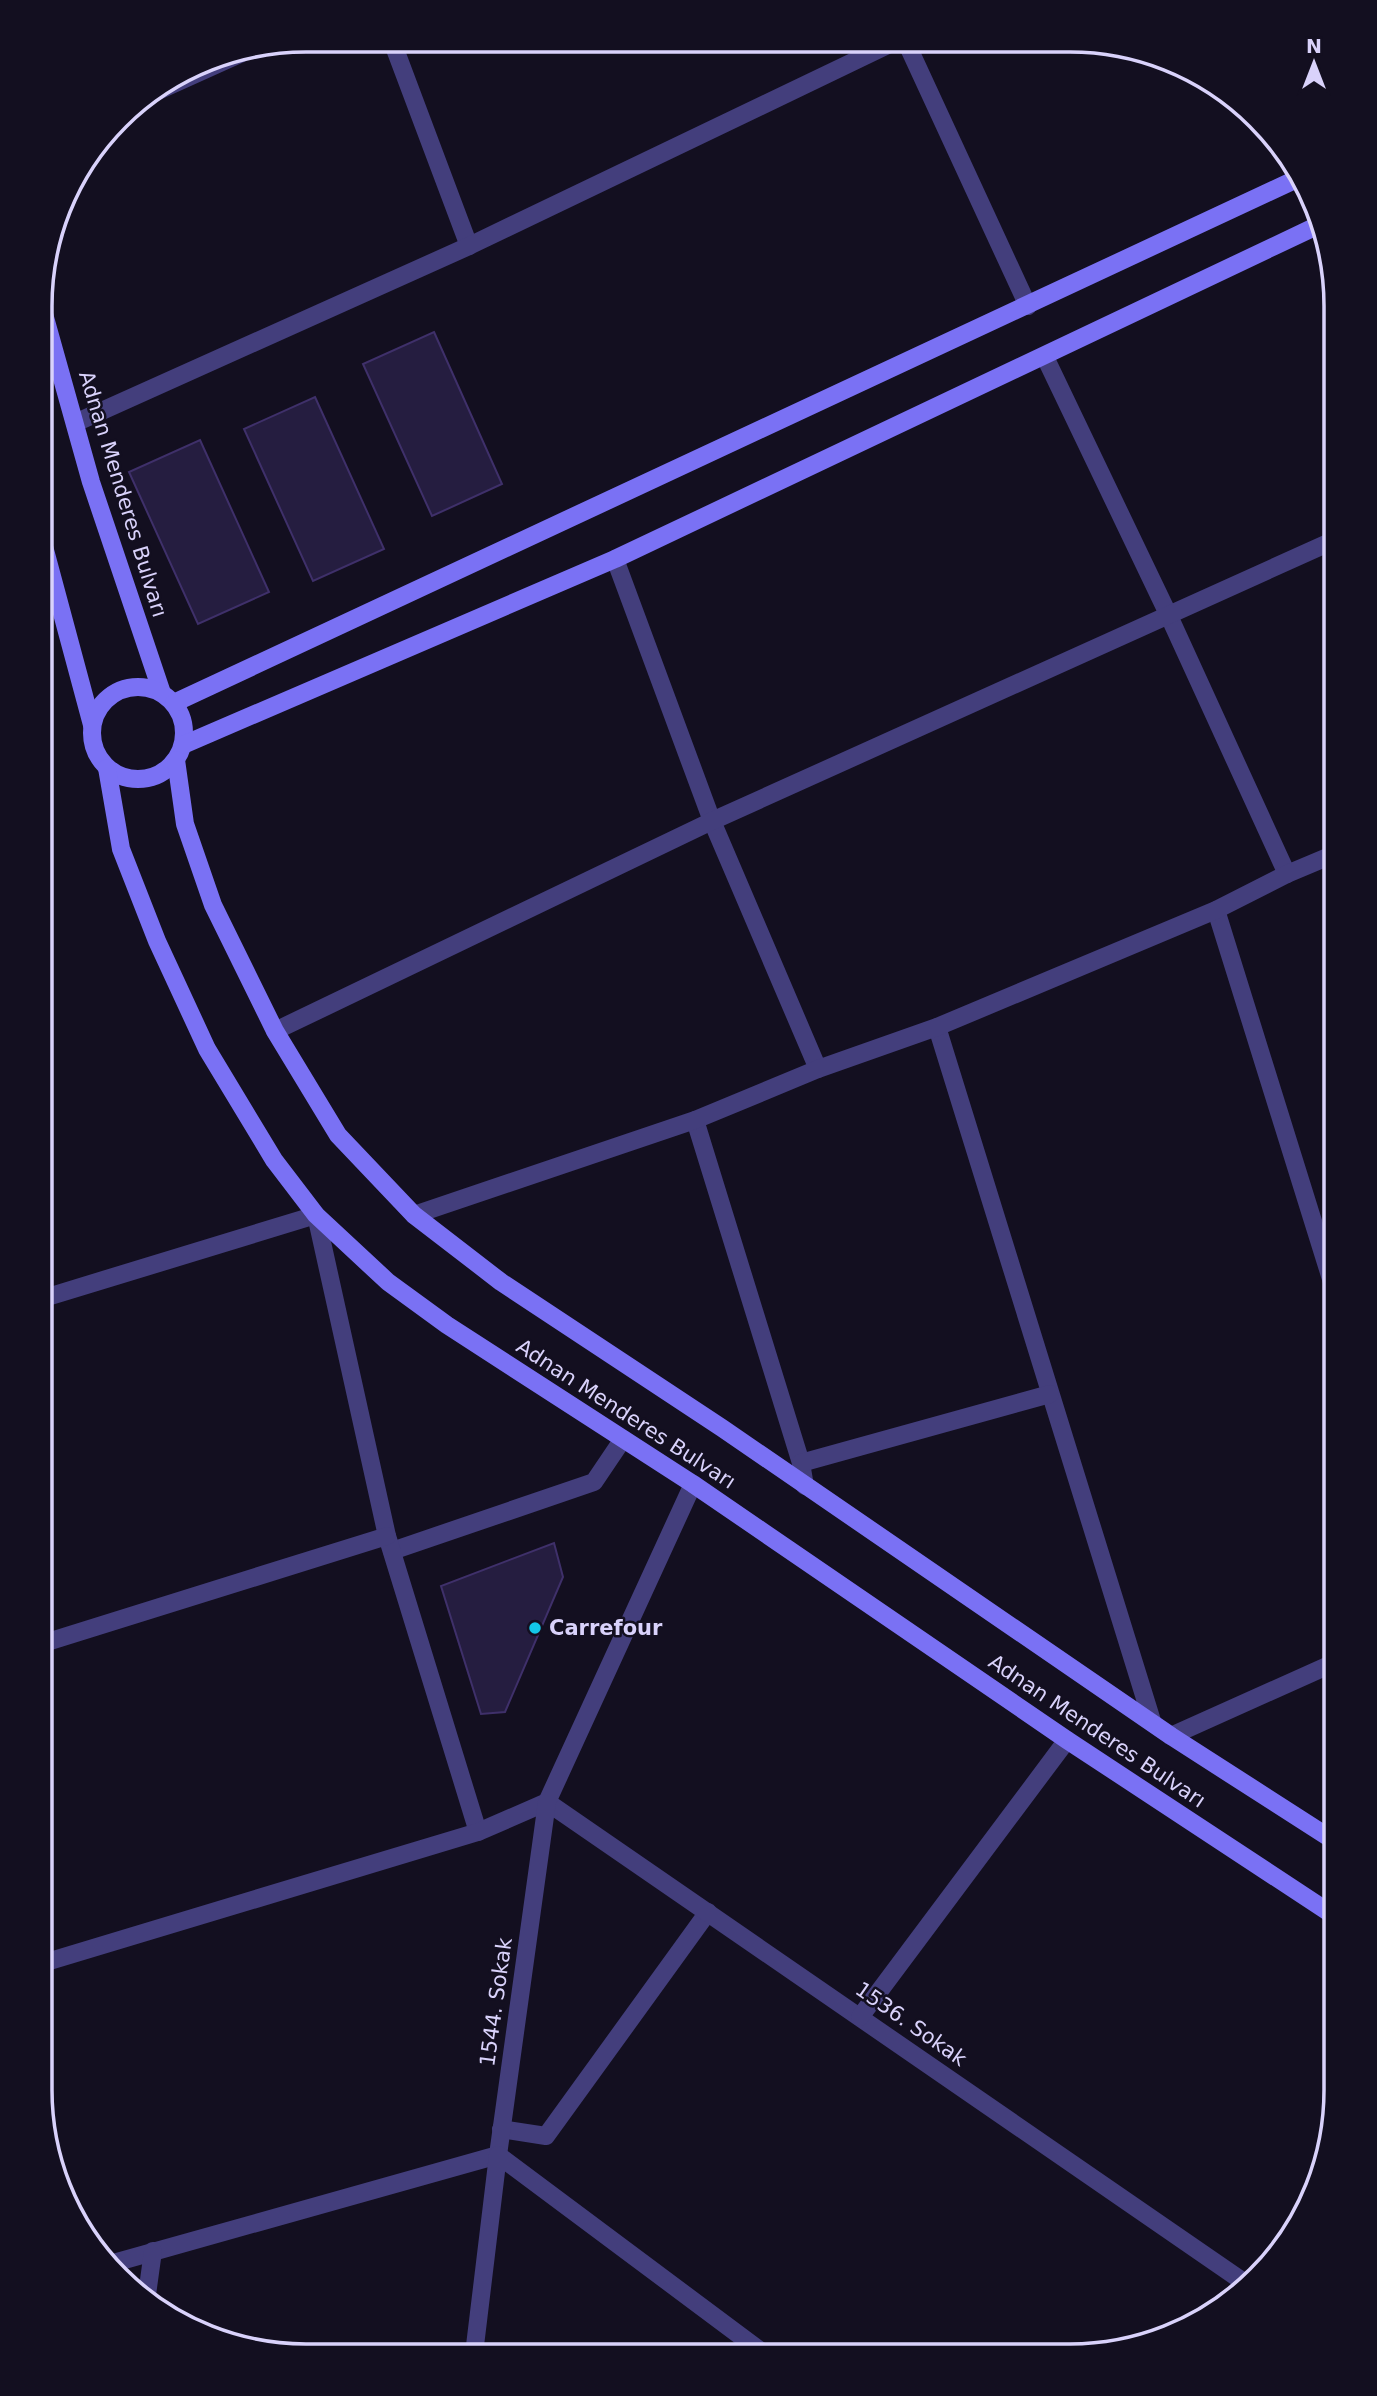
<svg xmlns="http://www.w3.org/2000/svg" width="1377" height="2396" viewBox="0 0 1377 2396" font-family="'DejaVu Sans',sans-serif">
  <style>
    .building { fill: #251d40; stroke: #3f306a; stroke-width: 2 }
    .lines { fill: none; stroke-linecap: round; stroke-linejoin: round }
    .service { stroke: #433e7c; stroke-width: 18 }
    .minor { stroke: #433e7c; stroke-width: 18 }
    .secondary { stroke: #7a71f4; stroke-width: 18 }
    .poi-dot { fill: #13c7e7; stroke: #130f20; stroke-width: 2.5 }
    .labels { text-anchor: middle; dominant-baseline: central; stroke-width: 5; stroke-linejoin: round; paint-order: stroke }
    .street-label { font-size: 21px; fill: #d9d2fb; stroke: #130f20 }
    .poi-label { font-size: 21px; font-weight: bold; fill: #d9d2fb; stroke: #130f20; text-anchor: start }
    .rim { fill: none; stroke: #d9d2fb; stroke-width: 3.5 }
  </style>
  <rect width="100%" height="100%" fill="#130f20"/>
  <g class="building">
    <path d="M434 332 502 484 432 516 363 364Z"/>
    <path d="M315 397 384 549 313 581 244 429Z"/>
    <path d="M200 440 269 592 198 624 129 472Z"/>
    <path d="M554 1543 563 1577 505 1712 481 1714 441 1586Z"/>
  </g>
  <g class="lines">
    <g class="service">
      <path d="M392 1551 594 1482 623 1439"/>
      <path d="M501 2129 546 2136 708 1912"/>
    </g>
    <g class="minor">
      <path d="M392 41 469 246"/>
      <path d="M907 44 1028 306"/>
      <path d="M151 94 242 53"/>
      <path d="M1045 357 1169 616 1287 874"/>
      <path d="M75 423 469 246 890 44"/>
      <path d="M615 559 712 821 818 1069"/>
      <path d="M1216 910 1336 1295"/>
      <path d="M937 1027 1152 1721"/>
      <path d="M275 1031 712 821 1337 539"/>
      <path d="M695 1120 801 1463 805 1486"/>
      <path d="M414 1215 695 1120 818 1069 937 1027 1216 910 1287 874 1337 853"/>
      <path d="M41 1299 316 1215 387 1536 478 1832"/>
      <path d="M801 1463 1050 1394"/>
      <path d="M41 1644 387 1536"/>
      <path d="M1171 1736 1336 1662"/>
      <path d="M40 1964 478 1832 547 1802 1248 2285"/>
      <path d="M860 2017 1067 1740"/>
      <path d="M110 2264 498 2155 547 1802 693 1484"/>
      <path d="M146 2302 153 2251"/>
      <path d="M474 2354 498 2155 766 2355"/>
    </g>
    <g class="secondary">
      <path d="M42 307 91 482 162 693"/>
      <path d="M42 539 92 725"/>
      <circle cx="138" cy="733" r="46"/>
      <path d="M174 703 1301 177"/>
      <path d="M183 745 615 559 1323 223"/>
      <path d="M176 760 185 824 213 905 275 1031 338 1135 414 1215 501 1282 722 1428 1171 1736 1336 1842"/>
      <path d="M107 768 121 849 157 941 207 1049 274 1160 316 1215 388 1282 447 1325 693 1484 1067 1740 1336 1917"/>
    </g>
  </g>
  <circle class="poi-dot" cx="535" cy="1628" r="7"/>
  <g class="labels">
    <g class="street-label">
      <text transform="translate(123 494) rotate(73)">Adnan Menderes Bulvarı</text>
      <text transform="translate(626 1414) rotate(33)">Adnan Menderes Bulvarı</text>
      <text transform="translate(1097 1731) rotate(34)">Adnan Menderes Bulvarı</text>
      <text transform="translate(496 2002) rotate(-82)">1544. Sokak</text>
      <text transform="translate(911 2024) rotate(35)">1536. Sokak</text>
    </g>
    <g class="poi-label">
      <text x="549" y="1628">Carrefour</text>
    </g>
  </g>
  <path d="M0 0H1377V2396H0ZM306 52H1070A254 254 0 0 1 1324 306V2090A254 254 0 0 1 1070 2344H306A254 254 0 0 1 52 2090V306A254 254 0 0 1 306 52Z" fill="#130f20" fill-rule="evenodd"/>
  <path class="rim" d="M306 52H1070A254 254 0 0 1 1324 306V2090A254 254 0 0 1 1070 2344H306A254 254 0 0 1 52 2090V306A254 254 0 0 1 306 52Z"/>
  <g transform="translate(1314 63)" stroke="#130f20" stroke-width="5" paint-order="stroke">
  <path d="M0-5L12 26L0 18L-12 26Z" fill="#d9d2fb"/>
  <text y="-10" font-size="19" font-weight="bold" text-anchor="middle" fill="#d9d2fb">N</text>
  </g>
</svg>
